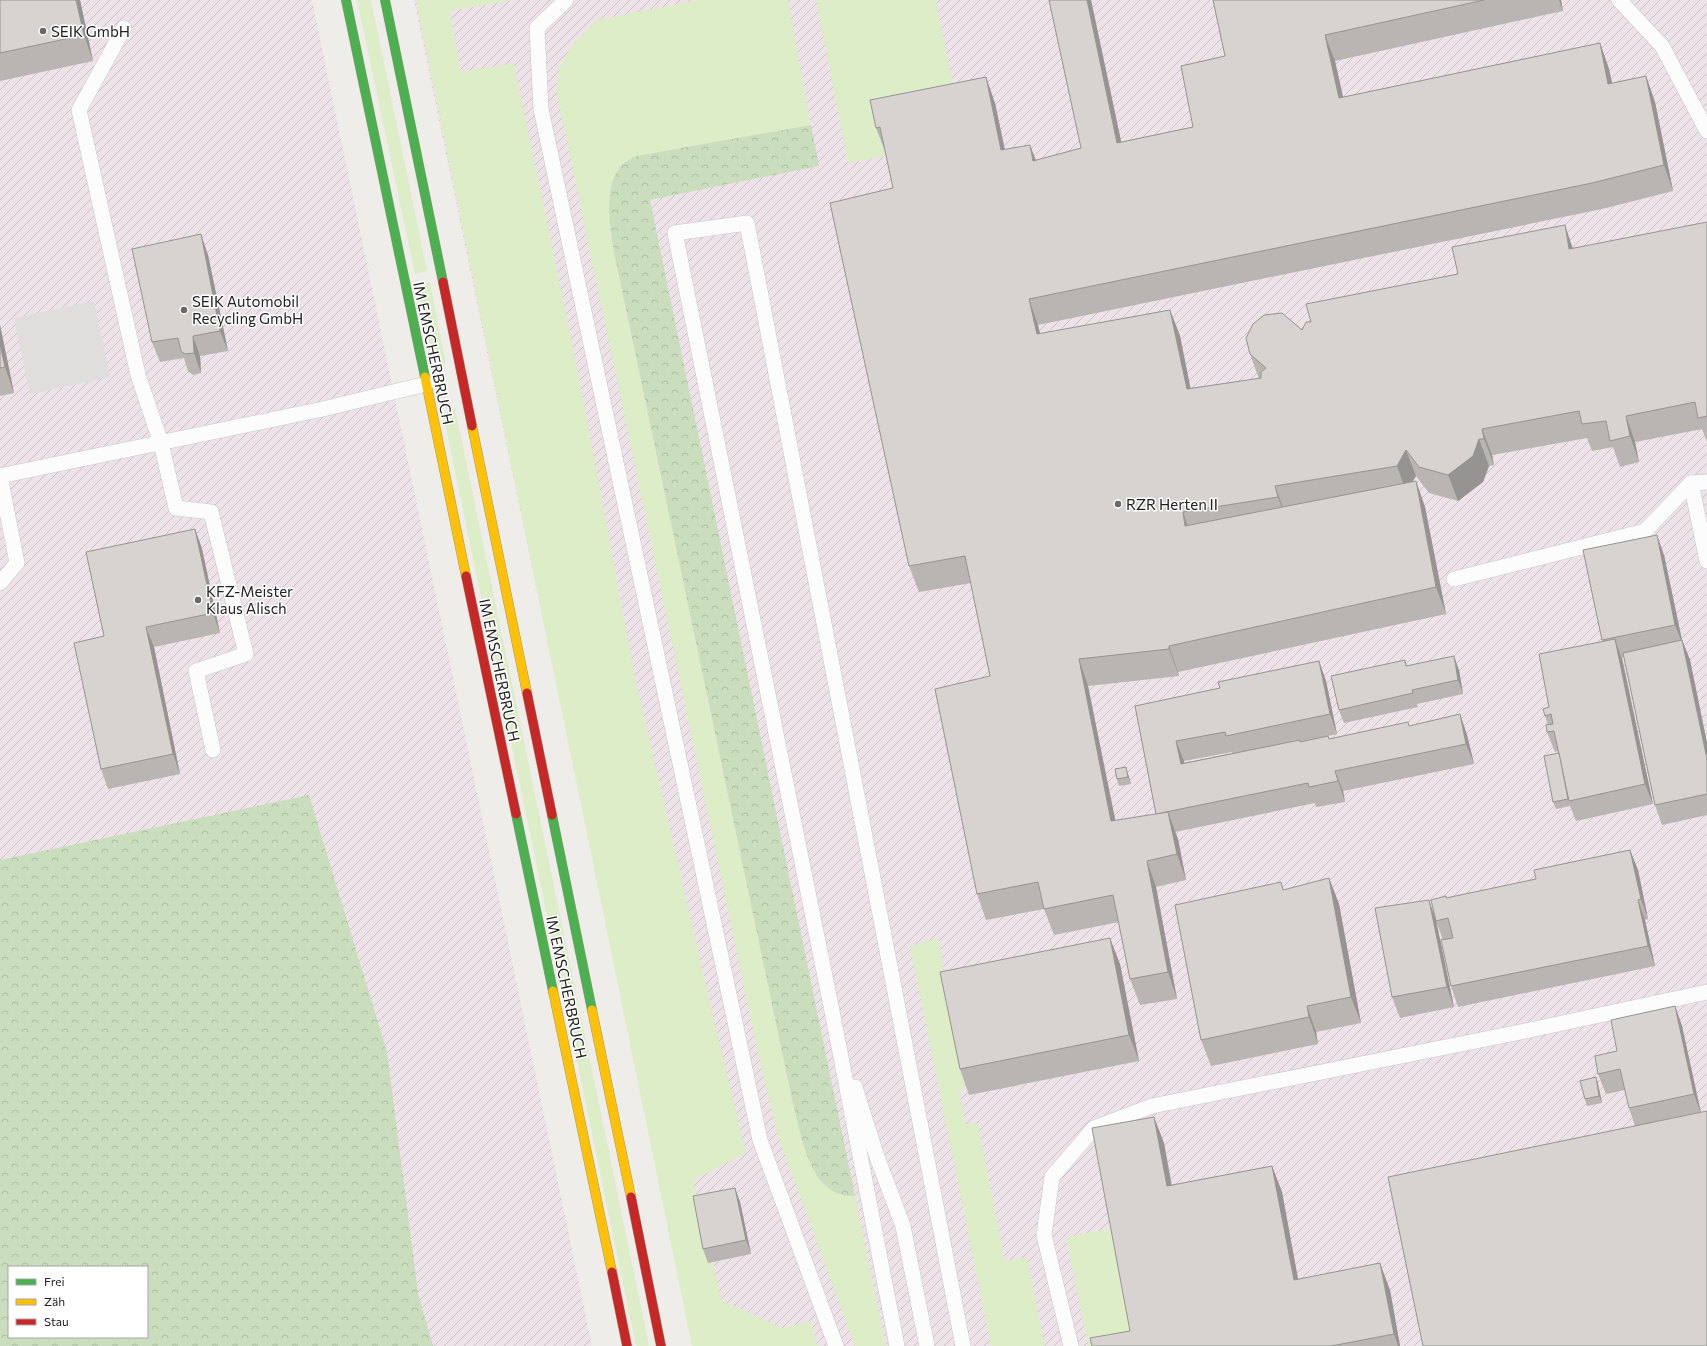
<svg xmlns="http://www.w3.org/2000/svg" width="1707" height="1346" viewBox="0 0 1707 1346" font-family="Commissioner,sans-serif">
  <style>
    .industrial { fill: url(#industrial-furrows); fill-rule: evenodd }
    .grass { fill: #dcedc7 }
    .forest { fill: url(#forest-crowns); fill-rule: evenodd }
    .parking { fill: #dfdedd }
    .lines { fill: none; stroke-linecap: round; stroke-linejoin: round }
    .lane-casing { stroke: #c8c7c5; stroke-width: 16 }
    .fast-casing { stroke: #999a7f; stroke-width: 10 }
    .slow-casing { stroke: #999a7f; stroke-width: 10 }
    .jam-casing { stroke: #999a7f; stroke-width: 10 }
    .lane { stroke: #fdfcfc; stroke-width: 15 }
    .fast { stroke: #4caf50; stroke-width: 9 }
    .slow { stroke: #ffc107; stroke-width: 9 }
    .jam { stroke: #c62828; stroke-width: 9 }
    .wall { fill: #b8b5b3; fill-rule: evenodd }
    .shaded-wall { fill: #969492 }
    .building { fill: #d6d3d0; stroke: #969492 }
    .poi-dot { fill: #696867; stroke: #fff; stroke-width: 1.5 }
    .labels { text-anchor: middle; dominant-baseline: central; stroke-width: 3; stroke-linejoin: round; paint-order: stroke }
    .poi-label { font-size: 15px; fill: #212121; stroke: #fff; text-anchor: start }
    .street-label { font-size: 15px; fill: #212121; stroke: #fff }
  </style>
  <defs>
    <pattern id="industrial-furrows" width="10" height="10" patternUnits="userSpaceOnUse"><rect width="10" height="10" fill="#ede2e8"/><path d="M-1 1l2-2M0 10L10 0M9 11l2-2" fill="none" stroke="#cbc2c7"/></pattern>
    <pattern id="forest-crowns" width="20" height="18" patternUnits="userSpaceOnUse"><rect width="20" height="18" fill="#cadebe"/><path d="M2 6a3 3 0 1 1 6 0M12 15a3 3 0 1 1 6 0" fill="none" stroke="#adbea3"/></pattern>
  </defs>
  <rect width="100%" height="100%" fill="#efede9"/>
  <g class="industrial">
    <path d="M0 0H312L592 1346H0ZM9 1267H147V1337H9Z"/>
    <path d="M414 0H1707V1346H694Z"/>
  </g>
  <g class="grass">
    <path d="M357 0H371L427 271 415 274Z"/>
    <path d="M416 0H514L450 11 461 72 514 63 577 366 635 676 716 1028 746 1153 693 1180 722 1301 783 1328 810 1321 818 1346H692Z"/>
    <path d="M698 0H788L811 125 637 156C632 158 627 161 624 164 602 184 610 227 614 252L793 1104 844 1196H855L886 1346H855L777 1133 759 1058 556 89 559 69 571 46 597 20Z"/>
    <path d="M816 0H936L958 110 879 126 885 156 848 163Z"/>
    <path d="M430 282 446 364 435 370 417 285Z"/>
    <path d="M455 408 649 1346H636L443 413Z"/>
    <path d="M939 938 948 998 965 1089 959 1091 966 1124 978 1123 1005 1261 1027 1257 1045 1346H991L910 946Z"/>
    <path d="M1113 1228 1136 1346H1088L1066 1237Z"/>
  </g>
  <g class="forest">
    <path d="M811 125 819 166 650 200 855 1196C809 1197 803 1139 793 1104L614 252C610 227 602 184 623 164 627 161 632 158 637 156Z"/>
    <path d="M309 795 387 1052 418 1293 433 1346H0V860ZM9 1267H147V1337H9Z"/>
  </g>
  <path class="parking" d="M94 301 110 377 30 394 14 318Z"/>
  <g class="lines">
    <defs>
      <g id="lane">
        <path d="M566 0 537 28 541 109 760 1140 836 1346"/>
        <path d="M1619 0 1662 46 1707 131"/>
        <path d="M124 28 79 110 138 375 161 443 176 508 211 512 246 654 196 671 213 750"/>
        <path d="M0 476 323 409 426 384"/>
        <path d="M1707 482 1691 483 1707 561"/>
        <path d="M1454 579 1645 531 1691 483"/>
        <path d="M0 583 17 563 0 476"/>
        <path d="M855 1087 877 1157 903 1226 927 1346"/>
        <path d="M897 1346 833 1016 675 233 747 223 963 1346"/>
        <path d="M1071 1346 1044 1235 1052 1177 1094 1128 1152 1106 1530 1030 1707 992"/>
      </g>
      <g id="fast">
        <path d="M346 0 425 377"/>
        <path d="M385 0 443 282"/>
        <path d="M516 814 553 991"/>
        <path d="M552 815 592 1010"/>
      </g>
      <g id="slow">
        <path d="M425 377 466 576"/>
        <path d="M472 426 527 693"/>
        <path d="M553 991 612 1272"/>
        <path d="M592 1010 631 1197"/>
      </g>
      <g id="jam">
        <path d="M443 282 472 426"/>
        <path d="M466 576 516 814"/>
        <path d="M527 693 552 815"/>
        <path d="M631 1197 661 1346"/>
        <path d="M612 1272 627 1346"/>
      </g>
    </defs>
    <use href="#lane" class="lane-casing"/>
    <use href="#fast" class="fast-casing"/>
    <use href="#slow" class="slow-casing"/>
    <use href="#jam" class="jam-casing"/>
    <use href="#lane" class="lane"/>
    <use href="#fast" class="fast"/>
    <use href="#slow" class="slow"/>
    <use href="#jam" class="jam"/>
  </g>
  <g class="wall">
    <path d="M0 0H80L93 61 0 81Z"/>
    <path d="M1091 0 1121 142 1193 127 1225 56 1213 0H1561L1563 11 1335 61 1343 97 1600 43 1609 69 1612 83 1646 76 1655 102 1673 191 1602 209 1038 325 1040 334 1170 310 1180 336 1190 388 1259 379 1250 354 1302 330 1311 322 1458 274 1573 249 1707 222V442L1702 429 1635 442 1639 462 1620 467 1613 447 1592 451 1587 438 1492 455 1494 465 1489 466 1483 482 1458 501 1429 493 1416 476 1413 481H1416L1425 507 1446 614 1178 672 1179 676 1088 686 1115 821 1156 814 1135 706 1220 688 1319 661 1326 681 1337 734 1301 742 1329 739 1409 726 1460 714 1467 735 1474 764 1343 791 1345 802 1316 807 1315 803 1175 832 1178 839 1186 880 1156 887 1177 999 1140 1005 1130 979 1119 922 1054 935 1044 909 986 920 977 894 990 676 971 583 919 592 909 566 893 188 886 154 876 128 995 103 1005 149 1036 160 1081 148ZM1232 752V753L1184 763V761Z"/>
    <path d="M208 255 228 351 200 356 201 373 193 375 188 371 184 358 160 362 152 342Z"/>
    <path d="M0 325 14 393 0 396Z"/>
    <path d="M195 529 202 549 220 633 154 647 180 774 108 789 101 769 104 636Z"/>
    <path d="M1664 555 1682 640 1690 660 1707 743V815L1662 825 1655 805 1624 657H1622L1653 804 1576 821 1570 806 1556 809 1553 802 1558 753V751L1555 752 1547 732 1548 725 1545 716 1549 707 1602 641V640Z"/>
    <path d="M1405 660 1407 666 1459 670 1463 694 1417 704 1418 707 1344 723 1339 710Z"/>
    <path d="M1128 774 1131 784 1119 786 1117 779Z"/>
    <path d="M1630 850 1638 870 1648 919 1645 920 1655 966 1458 1007 1451 986 1443 940 1436 921 1454 1007 1400 1018 1392 997 1436 920 1447 898 1536 879Z"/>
    <path d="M1329 878 1339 904 1361 1023 1316 1032 1318 1044 1211 1066 1201 1040 1284 890Z"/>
    <path d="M1120 964 1139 1061 969 1095 960 1069Z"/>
    <path d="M1675 1006 1682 1026 1701 1112 1635 1126 1629 1108 1625 1090 1606 1094 1598 1074 1617 1051Z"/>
    <path d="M1596 1077 1598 1084 1602 1103 1587 1106 1585 1099Z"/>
    <path d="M1164 1143 1172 1185 1272 1166 1282 1192 1298 1279 1390 1290 1400 1346H1092L1130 1331Z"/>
    <path d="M735 1188 740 1202 751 1254 708 1263 703 1249Z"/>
  </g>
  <g class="shaded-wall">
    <path d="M76 0H80L93 61 84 35Z"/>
    <path d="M1087 0H1091L1127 169 1117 143Z"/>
    <path d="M1559 0H1561L1563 11Z"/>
    <path d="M1325 35 1335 61 1349 124 1339 98Z"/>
    <path d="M1600 43 1609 69 1618 111 1608 84Z"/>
    <path d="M1646 76 1655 102 1673 191 1664 165Z"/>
    <path d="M986 77 995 103 1010 176 1001 150Z"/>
    <path d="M1030 145 1040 171 1033 161Z"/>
    <path d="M1565 225 1574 252 1569 249Z"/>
    <path d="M201 234 208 255 228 351 220 331Z"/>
    <path d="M1029 299 1038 325 1046 360 1037 334Z"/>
    <path d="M1170 310 1180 336 1196 415 1187 389Z"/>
    <path d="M0 325 14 393 5 367 0 344Z"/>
    <path d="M193 336 200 356 201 373 194 353Z"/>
    <path d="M1626 416 1635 442 1639 462 1630 436Z"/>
    <path d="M1482 429 1492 455 1494 465 1484 439Z"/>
    <path d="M1479 439 1489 466 1483 482 1458 501 1448 475Z"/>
    <path d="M1406 450 1416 476 1406 492 1397 466Z"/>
    <path d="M1416 481 1425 507 1446 614 1436 587Z"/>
    <path d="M1275 486 1285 513 1287 523 1278 497Z"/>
    <path d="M1183 512 1192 538 1185 526Z"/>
    <path d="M195 529 202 549 220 633 213 613Z"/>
    <path d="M1657 535 1664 555 1683 645 1675 625Z"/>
    <path d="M146 627 154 647 180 774 173 754Z"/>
    <path d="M1615 639 1622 659 1653 804 1645 784Z"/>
    <path d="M1682 640 1690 660 1707 743V759Z"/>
    <path d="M1169 646 1178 672 1179 676 1169 649Z"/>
    <path d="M1454 656 1459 670 1463 694 1458 680Z"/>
    <path d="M1079 659 1088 686 1121 848 1111 821Z"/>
    <path d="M1319 661 1326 681 1337 734 1330 714Z"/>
    <path d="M1460 714 1467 735 1474 764 1466 744Z"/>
    <path d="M1176 741 1184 761 1188 784 1181 764Z"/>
    <path d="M1126 767 1128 774 1131 784 1128 777Z"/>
    <path d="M1335 771 1343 791 1345 802 1338 781Z"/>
    <path d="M1168 812 1178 839 1186 880 1177 854Z"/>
    <path d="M1630 850 1638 870 1648 919 1641 899Z"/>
    <path d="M1147 861 1156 887 1177 999 1168 972Z"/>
    <path d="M1329 878 1339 904 1361 1023 1351 997Z"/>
    <path d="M1429 900 1436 920 1454 1007 1447 987Z"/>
    <path d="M1638 900 1645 920 1655 966 1648 946Z"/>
    <path d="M1110 938 1120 964 1139 1061 1129 1035Z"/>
    <path d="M1307 1006 1316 1032 1318 1044 1309 1017Z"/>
    <path d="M1675 1006 1682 1026 1701 1114 1694 1094Z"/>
    <path d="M1596 1077 1598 1084 1602 1103 1599 1096Z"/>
    <path d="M1154 1117 1164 1143 1176 1212 1167 1186Z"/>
    <path d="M1272 1166 1282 1192 1303 1306 1294 1280Z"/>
    <path d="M735 1188 740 1202 751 1254 746 1240Z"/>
    <path d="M1380 1263 1390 1290 1400 1346H1398L1394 1334Z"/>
  </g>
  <g class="building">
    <path d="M0 0H76L84 35 0 53Z"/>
    <path d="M1049 0H1087L1117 143 1193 127 1181 66 1225 56 1213 0H1484L1325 35 1339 98 1600 43 1608 84 1646 76 1664 165 1592 183 1029 299 1037 334 1170 310 1187 389 1261 378V372L1266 368 1250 354 1246 338 1253 324 1264 315 1282 313 1302 330 1306 322H1311L1306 304 1458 274 1452 247 1565 225 1569 249 1707 222V416L1698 418 1695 402 1626 416 1630 436 1610 441 1606 421 1582 424 1579 411 1482 429 1484 439H1479L1473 456 1448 475 1419 467 1406 450 1397 466 1275 486 1278 497 1183 512 1185 526 1416 481 1436 587 1169 646V649L1079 659 1111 821 1168 812 1177 854 1147 861 1168 972 1130 979 1113 895 1044 909 1038 882 977 894 935 689 990 676 965 556 909 566 830 203 893 188 880 127 876 128 870 100 986 77 1001 150 1030 145 1033 161 1081 148Z"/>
    <path d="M201 234 220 331 193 336 194 353 185 354 181 351 178 338 152 342 132 249Z"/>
    <path d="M0 344 5 367 0 368Z"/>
    <path d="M195 529 213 613 146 627 173 754 101 769 74 643 104 636 86 552Z"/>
    <path d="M1657 535 1675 625 1602 640 1583 550Z"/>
    <path d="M1615 639 1645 784 1569 801 1554 731 1547 732 1546 725 1553 724 1551 714 1545 716 1543 709 1549 707 1539 654Z"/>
    <path d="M1682 640 1707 759V794L1655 805 1623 653Z"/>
    <path d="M1454 656 1458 680 1412 690 1413 693 1339 710 1331 676 1405 660 1406 666Z"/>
    <path d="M1319 661 1330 714 1226 736 1225 732 1176 741 1181 764 1300 740V742L1328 736 1329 739 1408 722 1409 726 1460 714 1466 744 1335 771 1338 781 1309 787 1308 783 1156 814 1135 706 1220 688 1218 682Z"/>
    <path d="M1559 753 1568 799 1553 802 1544 756Z"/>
    <path d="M1126 767 1128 777 1117 779 1115 769Z"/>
    <path d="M1630 850 1641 899 1638 900 1648 946 1451 986 1441 940 1453 938 1448 918 1436 921 1431 900 1446 896V898L1536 879 1534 870Z"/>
    <path d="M1329 878 1351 997 1307 1006 1309 1017 1201 1040 1175 905 1281 882 1283 890Z"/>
    <path d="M1429 900 1447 987 1392 997 1375 908Z"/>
    <path d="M1110 938 1129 1035 960 1069 940 972Z"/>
    <path d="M1675 1006 1694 1094 1629 1108 1620 1069 1598 1074 1595 1056 1617 1051 1611 1020Z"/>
    <path d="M1596 1077 1599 1096 1585 1099 1580 1081Z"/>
    <path d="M1707 1111V1346H1423L1388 1177Z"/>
    <path d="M1154 1117 1167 1186 1272 1166 1294 1280 1380 1263 1394 1334 1331 1346H1092L1090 1338 1130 1331 1092 1128Z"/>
    <path d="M735 1188 746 1240 703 1249 693 1196Z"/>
  </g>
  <g class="poi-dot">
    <circle cx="43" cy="31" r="4"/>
    <circle cx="184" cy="310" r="4"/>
    <circle cx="1118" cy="504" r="4"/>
    <circle cx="198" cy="600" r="4"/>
  </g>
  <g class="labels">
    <g class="poi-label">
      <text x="51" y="31">SEIK GmbH</text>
      <text x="192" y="301">SEIK Automobil<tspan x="192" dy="17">Recycling GmbH</tspan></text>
      <text x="1126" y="504">RZR Herten II</text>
      <text x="206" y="591">KFZ-Meister<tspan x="206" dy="17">Klaus Alisch</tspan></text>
    </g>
    <g class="street-label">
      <text transform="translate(434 353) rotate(78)">IM EMSCHERBRUCH</text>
      <text transform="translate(500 670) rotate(78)">IM EMSCHERBRUCH</text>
      <text transform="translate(567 987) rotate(78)">IM EMSCHERBRUCH</text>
    </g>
  </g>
  <rect x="8" y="1266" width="140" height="72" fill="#ffffff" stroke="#a6a6a6"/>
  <rect x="16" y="1279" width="20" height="6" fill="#4caf50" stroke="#a6a6a6"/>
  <text x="44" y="1286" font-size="12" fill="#212121">Frei</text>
  <rect x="16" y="1299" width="20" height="6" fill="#ffc107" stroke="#a6a6a6"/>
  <text x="44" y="1306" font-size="12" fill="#212121">Zäh</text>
  <rect x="16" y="1319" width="20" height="6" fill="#c62828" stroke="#a6a6a6"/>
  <text x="44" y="1326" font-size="12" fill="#212121">Stau</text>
</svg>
